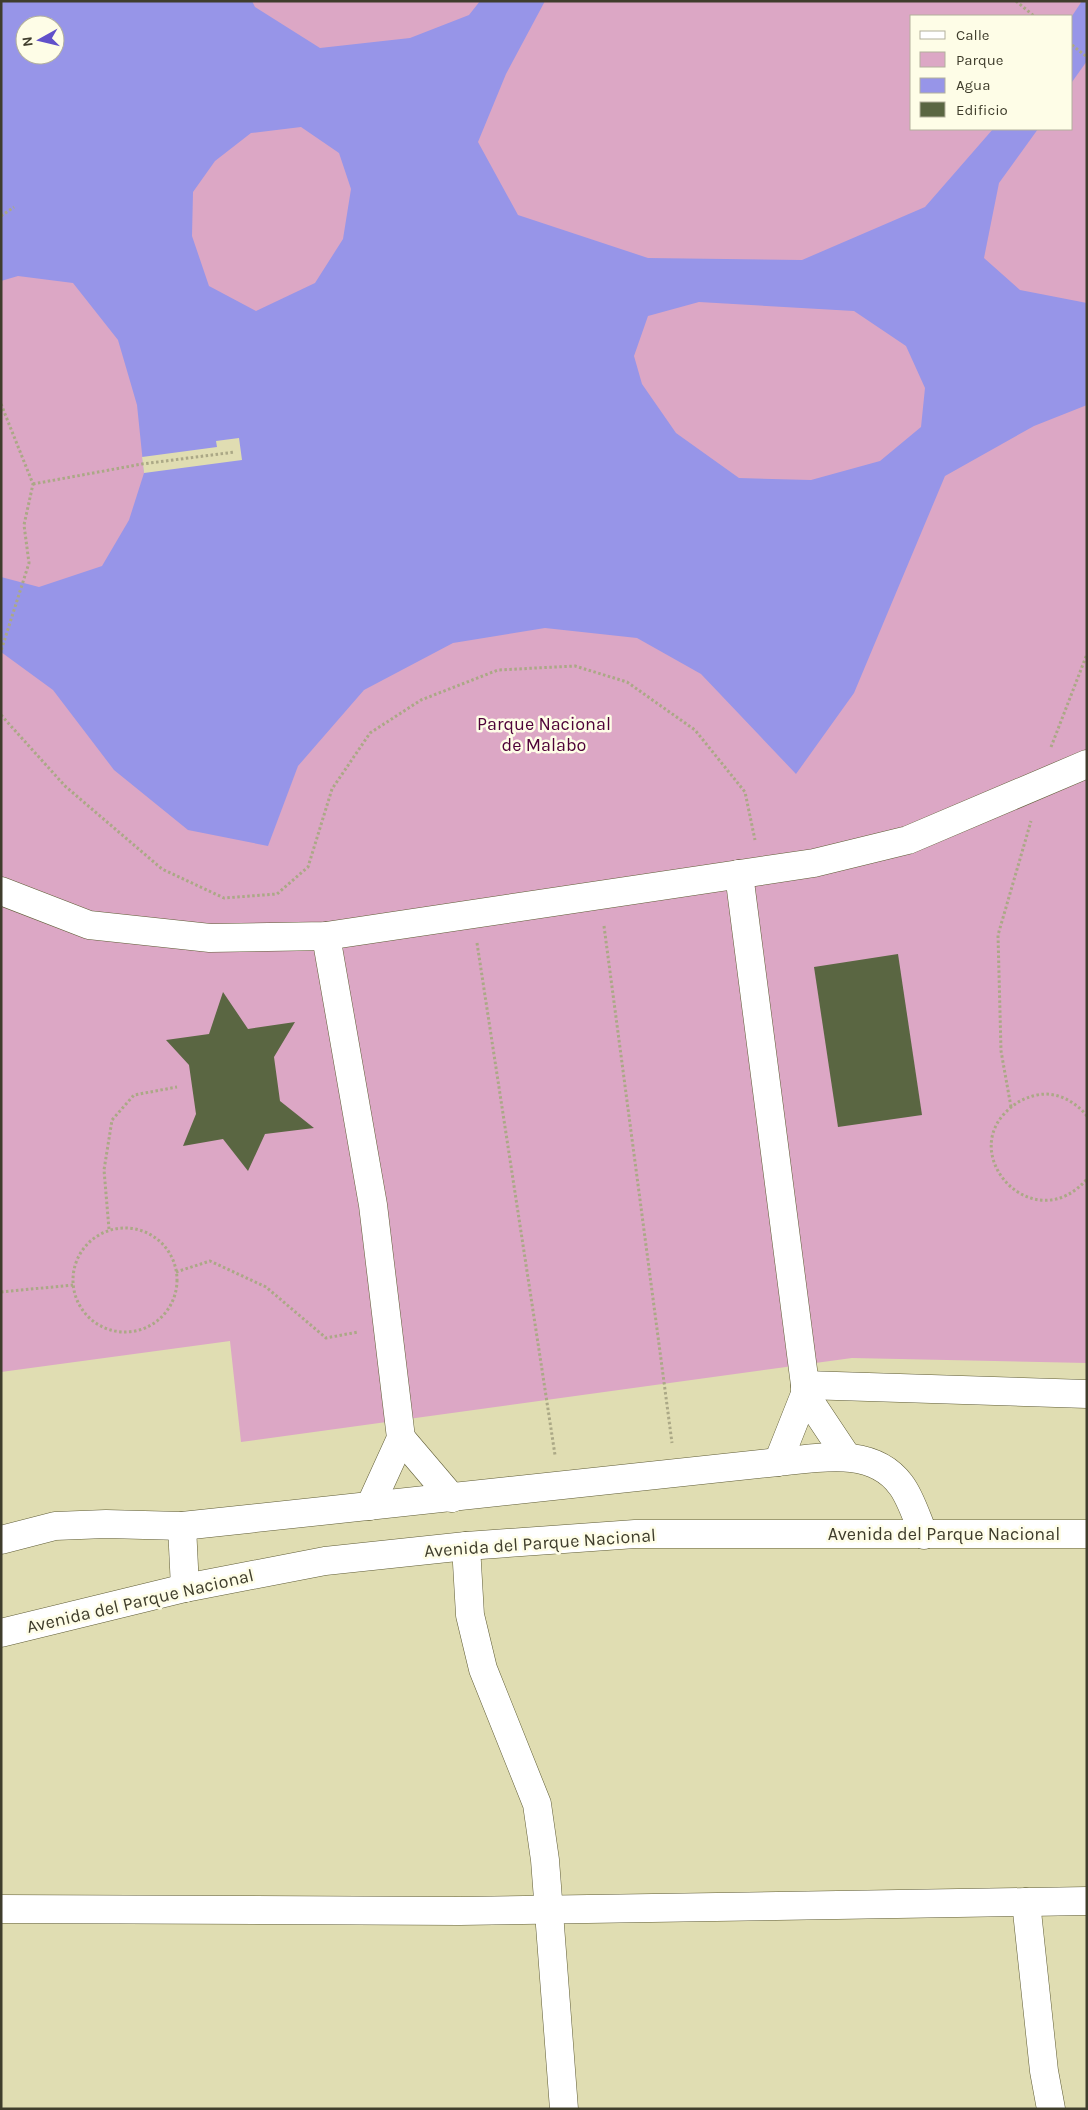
<svg xmlns="http://www.w3.org/2000/svg" width="1088" height="2110" viewBox="0 0 1088 2110" font-family="Karla,sans-serif">
  <style>
    .green { fill: #dca7c5; fill-rule: evenodd }
    .water { fill: #9795e8; fill-rule: evenodd }
    .pier { fill: #e0ddb2 }
    .building { fill: #5a6642 }
    .lines { fill: none; stroke-linecap: round; stroke-linejoin: round }
    .minor-casing { stroke: #5f5c35; stroke-width: 29 }
    .path { stroke: #aba886; stroke-width: 3; stroke-dasharray: 2.5 2.5; stroke-linecap: butt }
    .minor { stroke: #fff; stroke-width: 28 }
    .labels { text-anchor: middle; dominant-baseline: central; stroke-width: 5; stroke-linejoin: round; paint-order: stroke }
    .park-label { font-size: 18px; fill: #4e0238; stroke: #fefde7 }
    .street-label { font-size: 18px; fill: #3f3d2c; stroke: #fefde7 }
  </style>
  <rect width="100%" height="100%" fill="#e0ddb2"/>
  <path class="green" d="M1 1H1087V1363L852 1358 241 1442 230 1341 1 1372ZM912 16H1072V129H912ZM25 25H55V55H25Z"/>
  <g class="water">
    <path d="M1 1H252L255 7 320 48 410 38 469 15 480 1H545L506 74 478 142 518 215 648 258 802 260 925 207 993 129H1038L999 183 984 258 1020 290 1087 303V405L1034 426 945 476 854 693 796 774 701 674 637 638 545 628 453 643 364 690 298 766 268 846 188 830 114 770 53 690 1 652V577L39 587 102 566 129 520 144 473 137 405 118 340 73 283 18 276 1 281ZM25 25H55V55H25ZM301 127 339 153 351 189 343 239 315 283 256 311 209 286 192 236 193 192 215 161 251 133ZM699 302 854 311 906 346 925 388 921 427 880 461 811 480 739 478 676 433 642 384 634 356 648 316Z"/>
    <path d="M1082 1H1087V61L1072 82V16Z"/>
  </g>
  <path class="pier" d="M239 438 242 460 144 473 142 457 217 447 216 441Z"/>
  <g class="building">
    <path d="M898 954 922 1115 838 1127 814 967Z"/>
    <path d="M223 992 248 1029 295 1022 274 1057 280 1101 314 1128 265 1134 248 1171 223 1139 183 1146 196 1114 189 1065 166 1040 209 1034Z"/>
  </g>
  <g class="lines">
    <defs>
      <g id="minor">
        <path d="M739 874 805 1385V1394L778 1462"/>
        <path d="M1 891 89 925 210 938 326 936 814 863 908 840 1087 764"/>
        <path d="M326 936 373 1205 401 1438 370 1506"/>
        <path d="M805 1385 1087 1394"/>
        <path d="M805 1394 847 1457"/>
        <path d="M401 1438 452 1498"/>
        <path d="M182 1526 185 1588"/>
        <path d="M1 1540 55 1526 106 1524 182 1526 778 1462C818 1458 873 1446 901 1485 911 1498 917 1519 924 1535"/>
        <path d="M466 1546 470 1615 483 1669 537 1804 545 1860 564 2109"/>
        <path d="M1 1633 185 1588 325 1561 466 1546 635 1534H1087"/>
        <path d="M1026 1902 1044 2071 1051 2109"/>
        <path d="M1 1909 460 1911 1087 1901"/>
      </g>
    </defs>
    <use href="#minor" class="minor-casing"/>
    <g class="path">
      <path d="M1016 1 1034 16"/>
      <path d="M1072 45 1087 57"/>
      <path d="M1 216 14 207"/>
      <path d="M1 404 33 484 24 525 29 563 1 651"/>
      <path d="M33 484 142 464 235 452"/>
      <path d="M1 715 65 786 162 869 224 898 277 894 308 867 332 789 370 733 421 700 498 670 575 666 627 682 695 730 745 792 755 840"/>
      <path d="M1051 747 1087 654"/>
      <path d="M604 926 672 1443"/>
      <path d="M477 943 555 1455"/>
      <path d="M1011 1107 1001 1051 998 935 1031 821"/>
      <path d="M1087 1116C1075 1101 1056 1091 1037 1095 1023 1098 1013 1104 1004 1114 961 1161 1036 1238 1087 1179"/>
      <circle cx="125" cy="1280" r="52"/>
      <path d="M109 1229 104 1170 112 1120 134 1095 177 1087"/>
      <path d="M176 1272 210 1261 266 1287 326 1338 358 1332"/>
      <path d="M1 1292 73 1285"/>
    </g>
    <use href="#minor" class="minor"/>
  </g>
  <g class="labels">
    <g class="park-label">
      <text x="544" y="724">Parque Nacional<tspan x="544" dy="21">de Malabo</tspan></text>
    </g>
    <g class="street-label">
      <text x="944" y="1534">Avenida del Parque Nacional</text>
      <text transform="translate(540 1543) rotate(-4)">Avenida del Parque Nacional</text>
      <text transform="translate(140 1601) rotate(-13)">Avenida del Parque Nacional</text>
    </g>
  </g>
  <rect width="1088" height="2110" fill="none" stroke="#3f3d2c" stroke-width="5"/>
  <rect x="910" y="15" width="162" height="115" fill="#fefde7" stroke="#b2b09c"/>
  <rect x="920" y="31" width="25" height="8" fill="#ffffff" stroke="#b2b09c"/>
  <text x="956" y="40" font-size="15" fill="#3f3d2c">Calle</text>
  <rect x="920" y="52" width="25" height="15" fill="#dca7c5" stroke="#b2b09c"/>
  <text x="956" y="65" font-size="15" fill="#3f3d2c">Parque</text>
  <rect x="920" y="78" width="25" height="15" fill="#9795e8" stroke="#b2b09c"/>
  <text x="956" y="90" font-size="15" fill="#3f3d2c">Agua</text>
  <rect x="920" y="102" width="25" height="15" fill="#5a6642" stroke="#b2b09c"/>
  <text x="956" y="115" font-size="15" fill="#3f3d2c">Edificio</text>
  <g transform="translate(40 40) rotate(262)"><circle r="24" fill="#fefde7" stroke="#b2b09c"/>
  <path d="M0-4L9 19L0 12L-9 19Z" fill="#6151ca"/>
  <text y="-8" font-size="14" font-weight="bold" text-anchor="middle" fill="#3f3d2c">N</text>
  </g>
</svg>
